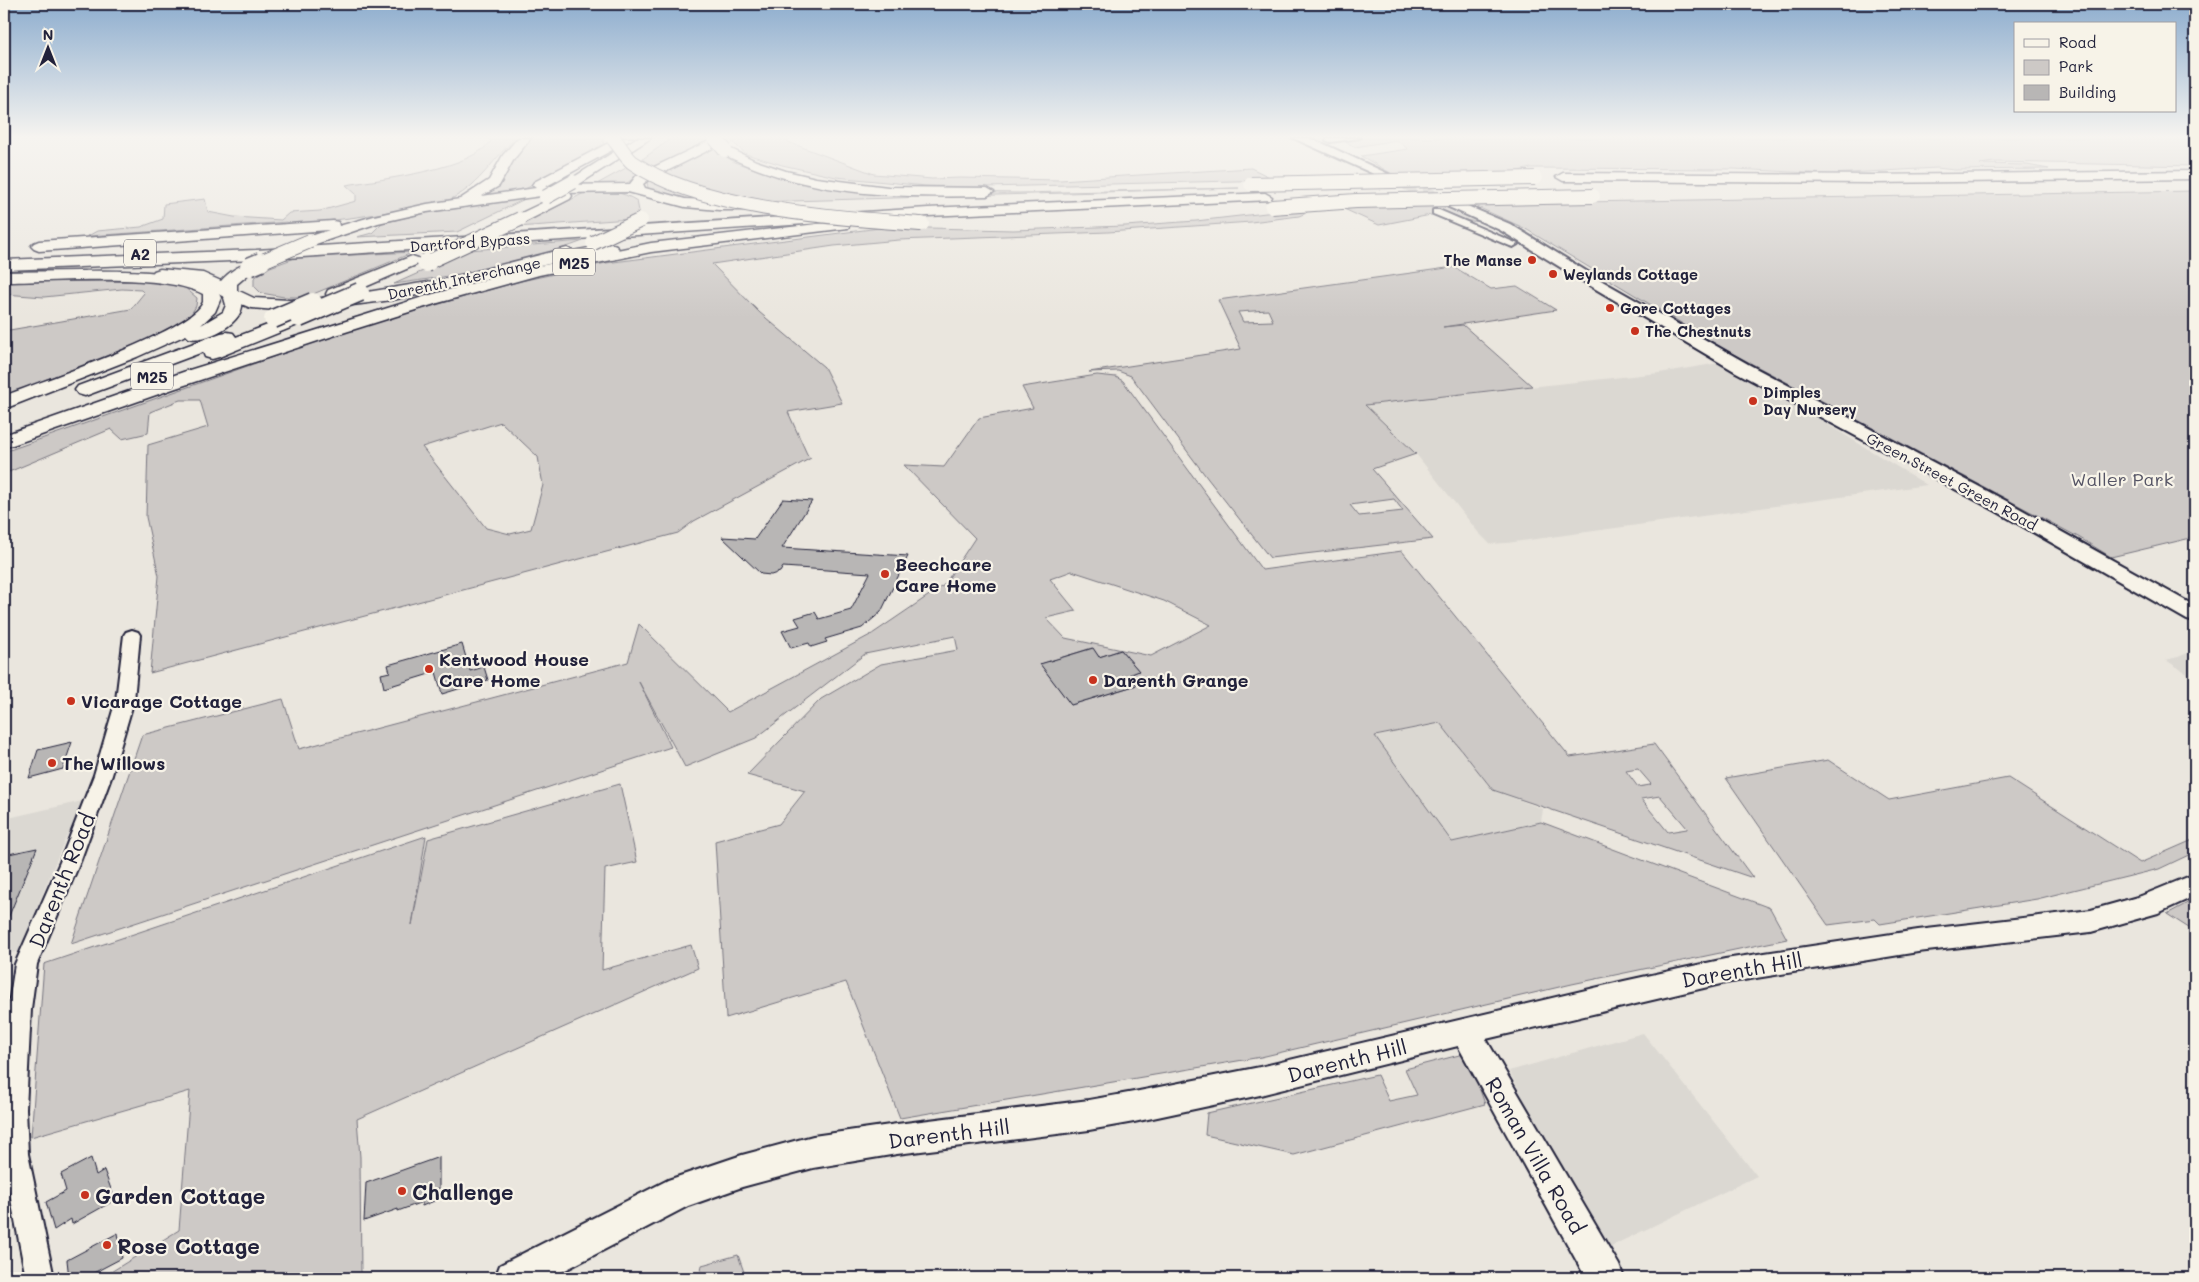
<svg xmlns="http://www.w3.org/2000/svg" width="2199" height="1282" viewBox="0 0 2199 1282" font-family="Mali,sans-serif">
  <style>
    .built { fill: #dbd8d2 }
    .green { fill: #cdc9c6; stroke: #787680; fill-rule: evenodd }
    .building { fill: #b8b6b5; stroke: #22223b }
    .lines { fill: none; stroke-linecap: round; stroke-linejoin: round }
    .secondary-tunnel { stroke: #c2bfbd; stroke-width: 12; stroke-dasharray: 12 6; stroke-linecap: butt }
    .minor-casing { stroke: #22223b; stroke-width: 4 }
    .tertiary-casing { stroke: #22223b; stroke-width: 4 }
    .secondary-casing { stroke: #22223b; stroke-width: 4 }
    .trunk-casing { stroke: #22223b; stroke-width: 3 }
    .motorway-casing { stroke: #22223b; stroke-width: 3 }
    .minor { fill: #f7f3e8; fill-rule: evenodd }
    .tertiary { fill: #f7f3e8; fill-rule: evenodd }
    .secondary { fill: #f7f3e8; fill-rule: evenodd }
    .trunk { fill: #f7f3e8; fill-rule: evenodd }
    .motorway { fill: #f7f3e8; fill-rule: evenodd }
    .trunk-bridge-far1-casing { stroke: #22223b; stroke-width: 16; stroke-linecap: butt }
    .trunk-bridge-casing { stroke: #22223b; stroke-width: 21; stroke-linecap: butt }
    .motorway-bridge-far1-casing { stroke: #22223b; stroke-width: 16; stroke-linecap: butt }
    .motorway-bridge-casing { stroke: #22223b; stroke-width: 21; stroke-linecap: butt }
    .trunk-bridge-far1 { stroke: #f7f3e8; stroke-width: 14 }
    .trunk-bridge { stroke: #f7f3e8; stroke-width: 18 }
    .motorway-bridge-far1 { stroke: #f7f3e8; stroke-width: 14 }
    .motorway-bridge { stroke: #f7f3e8; stroke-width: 18 }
    .poi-dot { fill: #c8321e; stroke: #f7f3e8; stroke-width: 2 }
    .labels { text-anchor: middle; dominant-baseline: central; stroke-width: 4.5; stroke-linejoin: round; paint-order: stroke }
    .far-street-label { font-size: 15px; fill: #22223b; stroke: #f7f3e8 }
    .far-poi-label { font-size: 15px; font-weight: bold; fill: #22223b; stroke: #f7f3e8; text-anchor: start }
    .shield { fill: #f7f3e8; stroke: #62616f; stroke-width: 1 }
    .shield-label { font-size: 16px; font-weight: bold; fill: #22223b }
    .park-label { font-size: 18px; fill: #555465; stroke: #f7f3e8 }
    .poi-label { font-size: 18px; font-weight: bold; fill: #22223b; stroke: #f7f3e8; text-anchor: start }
    .near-street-label { font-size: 21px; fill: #22223b; stroke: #f7f3e8 }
    .near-poi-label { font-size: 21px; font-weight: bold; fill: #22223b; stroke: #f7f3e8; text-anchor: start }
  </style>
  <rect width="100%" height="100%" fill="#eae6de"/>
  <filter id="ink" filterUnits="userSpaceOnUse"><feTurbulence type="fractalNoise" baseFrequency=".02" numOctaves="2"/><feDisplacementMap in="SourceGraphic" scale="10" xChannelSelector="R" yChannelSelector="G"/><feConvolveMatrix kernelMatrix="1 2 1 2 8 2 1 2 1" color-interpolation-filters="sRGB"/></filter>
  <g filter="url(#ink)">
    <g class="built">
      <path d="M1725 362 1927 485 1507 543 1490 544 1478 532 1416 454 1365 405 1659 373Z"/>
      <path d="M2195 650V679L2166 660 2178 657Z"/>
      <path d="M1440 723 1493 790 1543 809 1541 822 1452 842 1375 736Z"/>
      <path d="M91 799 66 837 19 951 4 955V819Z"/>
      <path d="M1643 1033 1757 1176 1603 1250 1509 1071Z"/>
    </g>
    <g class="green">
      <path d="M493 138H516C494 157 480 185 453 198 443 203 429 204 419 206 378 215 336 220 294 225L287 222 88 236 97 231 141 227 163 219 164 204 205 199 208 212 234 217 281 220 289 213 320 211 356 201V194L346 185C381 179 475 170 493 138Z"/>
      <path d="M531 138H603L604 147 525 189 482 196 501 184 513 159Z"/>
      <path d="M672 138H707V142L637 176 624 185 597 184 644 158Z"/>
      <path d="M731 138H783L791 143 874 174 932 179 960 178 1060 180 1251 168 1276 180 986 187 926 186 836 177 782 165 746 154 729 139Z"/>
      <path d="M1338 138H2195V166L1994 162 1980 164 2027 165 2049 169 1954 170 1937 168 1831 174 1734 169 1531 168 1514 172 1394 175 1361 156 1408 149 1397 140 1355 147Z"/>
      <path d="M713 147 734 162 779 177 873 191 1019 193 1239 188 722 203 697 201 648 189 647 181Z"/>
      <path d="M590 190C607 191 622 191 637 201L639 211 629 219 517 227Z"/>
      <path d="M2195 191V537L2111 557 2080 538 1724 349 1524 228 1471 204Z"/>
      <path d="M533 195 457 232 357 237 372 233 382 223 438 210Z"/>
      <path d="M1435 203 1481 221C1463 225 1448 207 1431 211L1436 214 1379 225 1344 209Z"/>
      <path d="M1310 208 1306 213 1299 216 1251 222 1108 232 899 240 834 246 712 264 759 312 824 367 842 403 788 412 807 454 811 458 694 521 678 533 150 673 159 576 146 517 148 445 208 427 200 400H180L150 412 148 433 122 439 111 429 4 474V452L358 327 521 281 606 263 887 227 1013 230 1125 226 1196 221ZM501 422 538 457 543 485 531 529 510 534 486 528 422 447Z"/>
      <path d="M583 241C521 265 459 275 394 284L470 250Z"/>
      <path d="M414 252 306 297H284L261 293 254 286V278L270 267 295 258Z"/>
      <path d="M1454 267 1491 289 1517 286 1556 310 1443 327 1463 325 1532 386 1365 405 1416 454 1372 469 1433 539 1270 558 1208 479 1131 376 1118 371 1089 372 1241 349 1218 300ZM1268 310 1273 321 1243 322 1238 312ZM1394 499 1403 511 1359 516 1350 505Z"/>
      <path d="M142 281 182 285 197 298 196 306 190 316 171 327 144 341 4 396V331L131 309 144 293 141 290 122 289 44 297 4 294V282Z"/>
      <path d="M1097 375 1116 377 1123 381 1262 570 1402 551 1570 757 1654 744 1753 878 1493 790 1440 723 1375 736 1452 842 1541 822 1770 908 1787 939 1572 984 1261 1057 900 1118 846 982 726 1018 715 841 779 824 805 791 747 775 821 699 881 664 958 650 955 636 865 654 756 738 685 767 639 682 671 747 71 944 142 735 283 699 299 749 628 662 639 624 728 712 872 634 944 585 975 538 904 465 944 467 979 418 1033 408 1022 387ZM1072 571 1164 601 1211 625 1151 656 1065 638 1046 618 1076 611 1050 579ZM1092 648 1099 657 1121 650 1139 671 1129 675 1137 685 1071 705 1041 664ZM1638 769 1651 784 1650 785 1638 787 1626 771ZM1660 796 1687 828V829L1668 832 1641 799Z"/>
      <path d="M1828 760 1889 800 2008 778 2140 863 2195 839V852L2159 869 2037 899 1880 924 1875 919 1828 925 1726 778Z"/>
      <path d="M620 784 637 862 605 869 602 970 691 945 698 968 357 1119 360 1157 361 1278H101L179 1230 190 1091 31 1137 44 964 426 836 412 925 428 839Z"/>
      <path d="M2195 899V932L2167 914Z"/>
      <path d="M1467 1053 1485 1104 1294 1155 1205 1135 1207 1113 1377 1075 1389 1101 1417 1095 1405 1069Z"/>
      <path d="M738 1255 746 1278H700L702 1265Z"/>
    </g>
    <g class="building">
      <path d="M783 499 812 501 782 548 908 556 881 612 862 628 825 639 827 642 811 647 809 643 791 648 782 631 800 626 795 618 815 612 819 619 851 610 870 573 783 567 780 572 771 575 761 574 722 537 755 539Z"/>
      <path d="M462 644 470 671 484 667 488 680 442 694 436 672 384 688 381 674 390 672 388 665Z"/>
      <path d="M1093 648 1099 657 1121 650 1139 671 1129 675 1137 685 1071 705 1040 664Z"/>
      <path d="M72 742 63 769 29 778 38 750Z"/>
      <path d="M37 848 4 928V855Z"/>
      <path d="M439 1157V1199L422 1206V1202L398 1211V1209L364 1221 366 1183Z"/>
      <path d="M91 1158 96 1175 104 1170 115 1200 72 1224 71 1219 54 1230 46 1202 66 1191 61 1174Z"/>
      <path d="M118 1233 122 1258 84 1278H69L67 1260Z"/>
    </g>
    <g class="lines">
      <path class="secondary-tunnel" d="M1389 177 1446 201"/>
      <defs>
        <g id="minor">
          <path d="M1327 138H1360L1330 142 1326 140Z"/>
          <path d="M1433 210H1439L1518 244 1513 247 1510 246 1433 214Z"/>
          <path d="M132 630 138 632 140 635 134 700 112 775 80 862 37 964 31 1009 26 1109 28 1154 54 1278H26L4 1162V1079L8 1023 4 1024V1004L9 1003 15 964 60 862 94 775 116 700 124 635 126 632Z"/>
        </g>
        <path id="tertiary" d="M2195 874V896L2158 913 2091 932 1918 952 1725 983 1486 1039 1619 1265 1624 1278H1586L1458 1046 1260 1095 1134 1122 1089 1130 897 1154 813 1168 742 1187 688 1206 550 1278H495L500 1265 668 1180 742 1155 813 1136 897 1124 1089 1100 1134 1092 1260 1067 1624 981 1725 959 1918 930 2091 910 2141 896Z"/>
        <g id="secondary">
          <path d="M1293 138H1309L1324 144 1395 177 1389 180 1385 179Z"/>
          <path d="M1446 197 1510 224 1604 282 1748 364 2010 503 2195 606V622L2187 620 1996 511 1736 372 1594 288 1500 230 1442 204 1440 201 1442 198Z"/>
        </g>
        <g id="trunk">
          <path d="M518 138H531L514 159 499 186 482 196 536 188 532 185 534 182 618 138H634L545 187 562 185 630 184 637 175 711 140 717 144 715 147 647 181 643 184 645 188 685 199 755 202 762 206 755 210H719L685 207 628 192 562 193 427 212 378 223 310 246 305 244 302 241 305 238 329 230 39 251 34 249 31 246 34 243 39 241 333 221 338 222 339 226 374 216 427 204 460 199 489 180 503 155Z"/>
          <path d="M725 146 756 161 786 171 816 178 888 187 987 188 994 192 987 196C896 198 803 196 721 153L719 150Z"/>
          <path d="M2195 171V179L1872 183 1563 181 1556 177 1563 173 1872 175Z"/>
          <path d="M1265 193 1272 197 1270 200 928 216 256 260 4 270V260L256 250 928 208Z"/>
          <path d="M611 244 616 246 619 249 616 252 548 264 446 289 392 300 337 307 289 311 251 308 222 296 199 283 160 279 154 277 152 274 154 271 160 269 203 273 221 281C229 272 243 261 255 264L257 267 237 284V290L254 298 289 300 337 297 446 279 567 248 573 251Z"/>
        </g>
        <g id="motorway">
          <path d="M636 138H651L578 185H568L566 182Z"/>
          <path d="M565 192 570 193 572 196 570 199 525 222H515L513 219 515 216Z"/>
          <path d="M843 221 848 222 850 225 848 228 651 252 539 275 438 303 336 335 176 388 4 448V435L186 371 426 296 530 268 651 243Z"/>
          <path d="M412 256 418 258 420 261 418 264 340 298H328L326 294 328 290Z"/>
          <path d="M79 271C107 271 212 267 221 298L215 312 201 325 223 312 226 305 224 298 227 294H239C255 318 208 343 189 338L186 335 137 357 4 409V396C39 382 193 331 203 302V294C161 272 54 282 4 282V272Z"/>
          <path d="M299 313 305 314 308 318 305 322 219 357 212 359 205 357 203 352 85 396 78 394 75 390 78 386 221 333 227 332 233 333 236 337Z"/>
        </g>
      </defs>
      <use href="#minor" class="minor-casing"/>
      <use href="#tertiary" class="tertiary-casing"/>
      <use href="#secondary" class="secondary-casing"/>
      <use href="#trunk" class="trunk-casing"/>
      <use href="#motorway" class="motorway-casing"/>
      <use href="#minor" class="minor"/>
      <use href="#tertiary" class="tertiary"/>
      <use href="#secondary" class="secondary"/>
      <use href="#trunk" class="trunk"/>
      <use href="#motorway" class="motorway"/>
      <defs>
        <g id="trunk-bridge-far1">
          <path d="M613 138C619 145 625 156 632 162 700 210 840 218 922 224"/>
          <path d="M715 138 725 150"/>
          <path d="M1251 184 1535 178"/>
          <path d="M1272 207 1356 201 1593 196"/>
          <path d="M593 243 641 220"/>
          <path d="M258 263 310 241"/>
        </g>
        <path id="trunk-bridge" d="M249 267 261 262"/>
        <g id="motorway-bridge-far1">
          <path d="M546 197 573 182"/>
          <path d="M426 263 520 219"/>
        </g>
        <g id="motorway-bridge">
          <path d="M426 263 428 262"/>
          <path d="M299 318 360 292"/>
          <path d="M273 319 313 302"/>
        </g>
      </defs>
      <use href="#trunk-bridge-far1" class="trunk-bridge-far1-casing"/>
      <use href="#trunk-bridge" class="trunk-bridge-casing"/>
      <use href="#motorway-bridge-far1" class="motorway-bridge-far1-casing"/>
      <use href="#motorway-bridge" class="motorway-bridge-casing"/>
      <use href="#trunk-bridge-far1" class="trunk-bridge-far1"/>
      <use href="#trunk-bridge" class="trunk-bridge"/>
      <use href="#motorway-bridge-far1" class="motorway-bridge-far1"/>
      <use href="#motorway-bridge" class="motorway-bridge"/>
    </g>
  </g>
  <linearGradient id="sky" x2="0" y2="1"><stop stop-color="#8dadce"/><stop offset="0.43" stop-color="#f6f4f0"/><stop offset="1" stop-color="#f6f4f0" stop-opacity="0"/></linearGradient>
  <rect width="2199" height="318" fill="url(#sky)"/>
  <g class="poi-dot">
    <circle cx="1532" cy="260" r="5"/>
    <circle cx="1553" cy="274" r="5"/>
    <circle cx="1610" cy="308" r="5"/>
    <circle cx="1635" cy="331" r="5"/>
    <circle cx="1753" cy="401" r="5"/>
    <circle cx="885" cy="574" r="5"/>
    <circle cx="429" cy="669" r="5"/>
    <circle cx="1093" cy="680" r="5"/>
    <circle cx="71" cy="701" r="5"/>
    <circle cx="52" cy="763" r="5"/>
    <circle cx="402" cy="1191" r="5"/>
    <circle cx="85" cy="1195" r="5"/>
    <circle cx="107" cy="1245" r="5"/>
  </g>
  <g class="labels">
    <g class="far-street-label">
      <text transform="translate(470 242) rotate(-4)">Dartford Bypass</text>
      <text transform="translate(464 278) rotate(-12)">Darenth Interchange</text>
      <text transform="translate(1952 481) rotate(28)">Green Street Green Road</text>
    </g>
    <g class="far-poi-label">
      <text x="1522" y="260" text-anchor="end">The Manse</text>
      <text x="1563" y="274">Weylands Cottage</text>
      <text x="1620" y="308">Gore Cottages</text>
      <text x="1645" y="331">The Chestnuts</text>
      <text x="1763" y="392">Dimples<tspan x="1763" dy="17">Day Nursery</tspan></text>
    </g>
    <g class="shield">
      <rect x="124" y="239.5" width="32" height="27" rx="4"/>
      <rect x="553" y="248.5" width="42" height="27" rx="4"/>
      <rect x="131" y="362.5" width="42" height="27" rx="4"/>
    </g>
    <g class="shield-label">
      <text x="140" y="253">A2</text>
      <text x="574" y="262">M25</text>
      <text x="152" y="376">M25</text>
    </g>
    <g class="park-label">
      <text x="2122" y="479">Waller Park</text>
    </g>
    <g class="poi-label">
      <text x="895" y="564">Beechcare<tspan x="895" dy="21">Care Home</tspan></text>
      <text x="439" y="659">Kentwood House<tspan x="439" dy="21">Care Home</tspan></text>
      <text x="1103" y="680">Darenth Grange</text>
      <text x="81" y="701">Vicarage Cottage</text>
      <text x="62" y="763">The Willows</text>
    </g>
    <g class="near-street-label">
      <text transform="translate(61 880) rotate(-68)">Darenth Road</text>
      <text transform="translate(1742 969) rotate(-10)">Darenth Hill</text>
      <text transform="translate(1347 1060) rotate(-14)">Darenth Hill</text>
      <text transform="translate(949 1133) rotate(-7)">Darenth Hill</text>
      <text transform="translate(1536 1155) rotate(60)">Roman Villa Road</text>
    </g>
    <g class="near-poi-label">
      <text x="412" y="1191">Challenge</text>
      <text x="95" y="1195">Garden Cottage</text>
      <text x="117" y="1245">Rose Cottage</text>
    </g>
  </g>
  <rect width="2199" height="1282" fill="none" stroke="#f7f3e8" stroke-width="20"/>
  <rect x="10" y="10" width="2179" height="1262" fill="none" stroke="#22223b" stroke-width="2" filter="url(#ink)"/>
  <rect x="2014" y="22" width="162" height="90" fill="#f7f3e8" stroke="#a29fa3"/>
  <rect x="2024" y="39" width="25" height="8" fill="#f7f3e8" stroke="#a29fa3"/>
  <text x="2059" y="48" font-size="15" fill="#22223b">Road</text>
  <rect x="2024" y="60" width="25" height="15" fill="#cdc9c6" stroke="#a29fa3"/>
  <text x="2059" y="72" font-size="15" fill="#22223b">Park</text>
  <rect x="2024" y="85" width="25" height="15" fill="#b8b6b5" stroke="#a29fa3"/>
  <text x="2059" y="98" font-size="15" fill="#22223b">Building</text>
  <g transform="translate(48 48)" stroke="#f7f3e8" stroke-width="4" paint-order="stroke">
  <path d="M0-4L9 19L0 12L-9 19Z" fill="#22223b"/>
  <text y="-8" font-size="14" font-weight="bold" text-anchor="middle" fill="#22223b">N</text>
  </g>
</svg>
